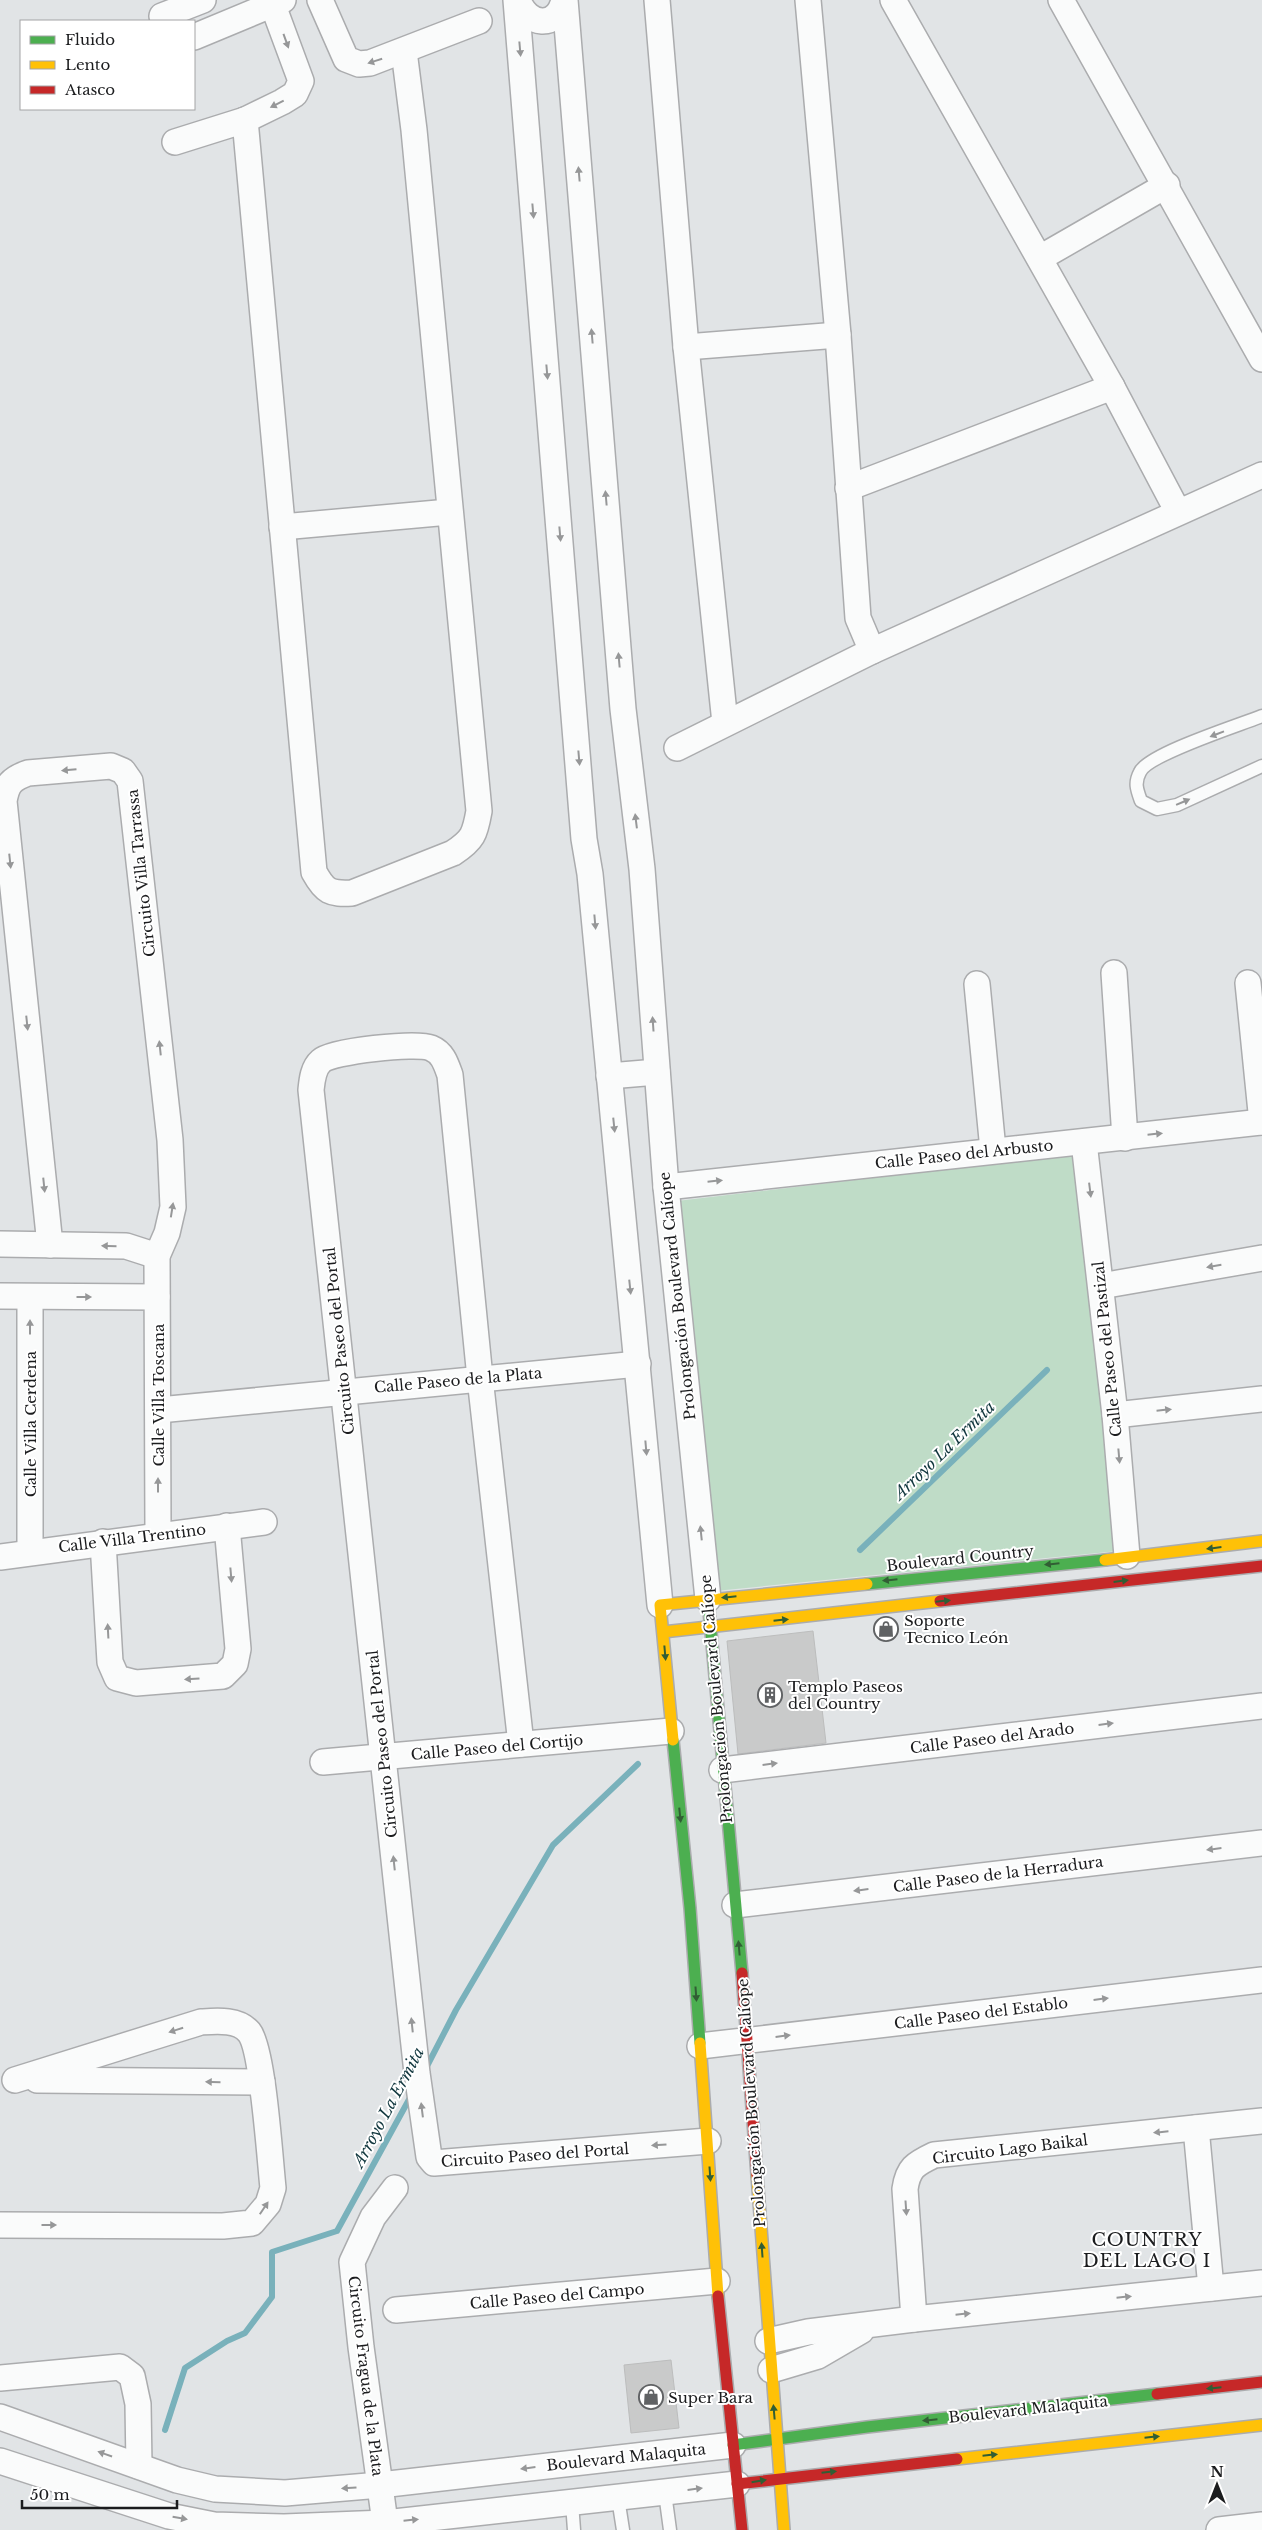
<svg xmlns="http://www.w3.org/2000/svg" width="1262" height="2530" viewBox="0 0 1262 2530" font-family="'Libre Baskerville',serif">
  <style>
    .green { fill: #bfdcc7 }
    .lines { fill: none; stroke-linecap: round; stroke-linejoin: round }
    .stream { stroke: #79b1bb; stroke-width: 6 }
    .building { fill: #c9caca; stroke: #bcbdbd }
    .lane-casing { stroke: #abacae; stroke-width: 15 }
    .street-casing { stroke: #abacae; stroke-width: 28 }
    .fast-casing { stroke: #abacae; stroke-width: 14 }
    .slow-casing { stroke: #abacae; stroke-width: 14 }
    .jam-casing { stroke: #abacae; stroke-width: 14 }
    .lane { stroke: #fafbfb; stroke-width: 12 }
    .street { stroke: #fafbfb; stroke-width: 25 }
    .fast { stroke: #4caf50; stroke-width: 11 }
    .slow { stroke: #ffc107; stroke-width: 11 }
    .jam { stroke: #c62828; stroke-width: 11 }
    .oneway { fill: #969798 }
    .oneway2 { fill: #315e34 }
    .labels { text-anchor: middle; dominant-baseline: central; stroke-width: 4; stroke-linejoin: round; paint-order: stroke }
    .street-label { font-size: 15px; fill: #1b1c1e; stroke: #fff }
    .poi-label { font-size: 15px; fill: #1b1c1e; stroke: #fff; text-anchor: start }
    .water-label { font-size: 16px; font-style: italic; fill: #11373e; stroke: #fff }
    .quarter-label { font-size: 18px; letter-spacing: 1px; fill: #1b1c1e; stroke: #fff }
  </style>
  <rect width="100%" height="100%" fill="#e1e4e6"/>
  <path class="green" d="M1075 1154 1118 1551 715 1591 677 1201Z"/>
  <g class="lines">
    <g class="stream">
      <path d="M860 1550 1047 1370"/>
      <path d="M425 2070 456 2010 553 1845 638 1764"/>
      <path d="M165 2430 185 2368 227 2341 245 2333 272 2297V2252L337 2231 412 2094"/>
    </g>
  </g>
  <g class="building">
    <path d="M813 1631 826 1743 738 1754 727 1641Z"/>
    <path d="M671 2360 679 2428 631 2433 624 2365Z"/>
  </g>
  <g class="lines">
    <defs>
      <g id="lane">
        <path d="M1262 716C1240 725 1148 754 1140 772 1134 783 1137 790 1141 801L1157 809 1177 805 1262 766"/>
        <path d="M665 2493 670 2530"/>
        <path d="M618 2498 623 2530"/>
        <path d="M572 2503 574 2530"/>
      </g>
      <g id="street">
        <path d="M320 0 346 59 359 64 370 63 479 21"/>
        <path d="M516 0 584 839 590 874 660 1605"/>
        <path d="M518 0C527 26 557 30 564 0"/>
        <path d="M565 0 623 709 642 869 666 1187 708 1599"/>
        <path d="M657 0 686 347 725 723"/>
        <path d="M808 0 838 335 858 618 872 651"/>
        <path d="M893 0 1112 387 1178 512"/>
        <path d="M1061 0 1262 359"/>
        <path d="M162 16 203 0"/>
        <path d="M194 37 283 0"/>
        <path d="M245 120 314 872C325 892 330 894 352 893L453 853C473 840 475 834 479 811L414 130 404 51"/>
        <path d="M175 142 245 120 282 102 295 94 301 81 271 0"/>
        <path d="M1040 258 1167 185"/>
        <path d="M686 347 838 335"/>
        <path d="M848 488 1112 387"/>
        <path d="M282 527 449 512"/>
        <path d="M677 748 872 651 1262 475"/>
        <path d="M1114 973 1125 1138"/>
        <path d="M1248 983 1262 1122"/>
        <path d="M977 984 993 1150"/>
        <path d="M609 1076 657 1072"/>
        <path d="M1084 1142 1115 1415 1127 1556"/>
        <path d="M666 1187 1262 1122"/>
        <path d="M0 1244 126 1246 157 1256"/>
        <path d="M50 1245 4 801C7 784 11 779 28 773L111 766 123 771 130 781 170 1140 173 1207 167 1233 157 1256 158 1534"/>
        <path d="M1101 1286 1262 1258"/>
        <path d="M0 1296 157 1297"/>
        <path d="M159 1410 638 1364"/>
        <path d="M1115 1415 1262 1399"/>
        <path d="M103 1542 110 1662 117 1678 136 1683 223 1676 235 1664 238 1649 227 1526"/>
        <path d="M30 1551V1297"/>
        <path d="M0 1557 264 1522"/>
        <path d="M521 1744 480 1378 450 1075C446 1064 443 1053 431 1048 416 1042 332 1051 321 1061 313 1068 312 1080 311 1090L417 2073 429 2157 434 2163 708 2141"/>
        <path d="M323 1762 671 1731"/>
        <path d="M722 1770 1262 1706"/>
        <path d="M735 1905 1262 1843"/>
        <path d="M700 2046 1262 1980"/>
        <path d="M37 2080 262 2082"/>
        <path d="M1196 2128 1211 2288"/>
        <path d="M0 2225 223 2226 252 2223 268 2204 273 2188C270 2161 263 2049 249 2032 238 2019 217 2021 201 2022L15 2080"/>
        <path d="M396 2310 717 2281"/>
        <path d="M914 2319 905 2189C908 2168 915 2164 934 2155L1262 2121"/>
        <path d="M768 2341 808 2332 914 2319 1262 2283"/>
        <path d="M771 2370 818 2356 861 2331"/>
        <path d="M0 2378 120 2367 132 2376 138 2404 139 2466"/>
        <path d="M0 2417 177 2480 215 2489 285 2493 380 2485 733 2445"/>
        <path d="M0 2461 169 2516 214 2525 284 2527 385 2523 737 2484"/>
        <path d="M386 2530 361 2347 352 2262 373 2217 395 2188"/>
        <path d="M1219 2530 1262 2525"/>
      </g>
      <g id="fast">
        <path d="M867 1584 1105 1560"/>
        <path d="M708 1599 742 1973"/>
        <path d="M673 1740 690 1908 700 2043"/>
        <path d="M733 2445 867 2427 1157 2394"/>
      </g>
      <g id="slow">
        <path d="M1105 1560 1262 1541"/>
        <path d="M663 1632 940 1601"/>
        <path d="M673 1740 660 1605 867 1584"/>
        <path d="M700 2043 718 2296"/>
        <path d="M757 2175 784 2530"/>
        <path d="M957 2459 1262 2425"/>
      </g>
      <g id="jam">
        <path d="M940 1601 1262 1566"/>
        <path d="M742 1973 757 2175"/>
        <path d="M718 2296 742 2530"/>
        <path d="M1157 2394 1262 2382"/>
        <path d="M737 2484 957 2459"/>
      </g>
    </defs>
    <use href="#lane" class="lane-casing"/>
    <use href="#street" class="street-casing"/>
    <use href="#fast" class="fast-casing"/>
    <use href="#slow" class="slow-casing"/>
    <use href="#jam" class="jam-casing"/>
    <use href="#lane" class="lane"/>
    <use href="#street" class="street"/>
    <use href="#fast" class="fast"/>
    <use href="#slow" class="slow"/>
    <use href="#jam" class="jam"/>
  </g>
  <defs><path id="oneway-solid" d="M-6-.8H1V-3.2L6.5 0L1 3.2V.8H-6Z" transform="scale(1.25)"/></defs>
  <g class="oneway">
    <use href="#oneway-solid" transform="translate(286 41) rotate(70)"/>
    <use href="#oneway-solid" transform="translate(520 49) rotate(85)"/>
    <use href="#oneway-solid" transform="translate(375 61) rotate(163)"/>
    <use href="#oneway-solid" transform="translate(277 104) rotate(153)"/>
    <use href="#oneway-solid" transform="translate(579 174) rotate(-95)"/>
    <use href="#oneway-solid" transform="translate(533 211) rotate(85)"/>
    <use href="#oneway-solid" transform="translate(592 336) rotate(-95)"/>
    <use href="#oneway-solid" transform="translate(547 372) rotate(85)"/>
    <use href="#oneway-solid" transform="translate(606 498) rotate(-95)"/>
    <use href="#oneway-solid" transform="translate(560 534) rotate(85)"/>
    <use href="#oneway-solid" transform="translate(619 660) rotate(-95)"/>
    <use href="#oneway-solid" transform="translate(1217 734) rotate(159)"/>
    <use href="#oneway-solid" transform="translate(579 758) rotate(85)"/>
    <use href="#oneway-solid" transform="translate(69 770) rotate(175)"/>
    <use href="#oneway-solid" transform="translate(1183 802) rotate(-23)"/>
    <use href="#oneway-solid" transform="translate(636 821) rotate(-97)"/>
    <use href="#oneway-solid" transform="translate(10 861) rotate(84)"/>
    <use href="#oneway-solid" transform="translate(595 922) rotate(85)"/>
    <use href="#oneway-solid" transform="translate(27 1023) rotate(84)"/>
    <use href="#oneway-solid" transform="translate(653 1024) rotate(-94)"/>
    <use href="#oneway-solid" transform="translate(160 1048) rotate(-96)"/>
    <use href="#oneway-solid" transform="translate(614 1125) rotate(84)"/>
    <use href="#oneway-solid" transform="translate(1155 1134) rotate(-6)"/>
    <use href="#oneway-solid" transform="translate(715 1181) rotate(-6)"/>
    <use href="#oneway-solid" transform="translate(44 1185) rotate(84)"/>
    <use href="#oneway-solid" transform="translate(1090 1190) rotate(83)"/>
    <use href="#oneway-solid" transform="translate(172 1210) rotate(-81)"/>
    <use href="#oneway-solid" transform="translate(109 1246) rotate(-179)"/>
    <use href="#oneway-solid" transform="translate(1214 1266) rotate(170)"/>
    <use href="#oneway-solid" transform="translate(630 1287) rotate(84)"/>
    <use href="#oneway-solid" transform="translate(84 1297)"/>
    <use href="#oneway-solid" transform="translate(30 1327) rotate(-90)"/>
    <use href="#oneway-solid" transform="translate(1164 1410) rotate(-6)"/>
    <use href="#oneway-solid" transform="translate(646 1448) rotate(85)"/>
    <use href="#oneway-solid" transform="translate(1119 1456) rotate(85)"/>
    <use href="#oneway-solid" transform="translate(158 1485) rotate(-90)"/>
    <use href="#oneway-solid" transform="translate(701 1533) rotate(-96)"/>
    <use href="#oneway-solid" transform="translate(231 1575) rotate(85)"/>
    <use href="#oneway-solid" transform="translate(108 1631) rotate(-93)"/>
    <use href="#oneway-solid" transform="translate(192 1679) rotate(176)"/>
    <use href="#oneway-solid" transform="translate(1106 1724) rotate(-7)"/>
    <use href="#oneway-solid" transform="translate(770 1764) rotate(-7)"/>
    <use href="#oneway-solid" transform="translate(1214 1849) rotate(173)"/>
    <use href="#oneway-solid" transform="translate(394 1863) rotate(-96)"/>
    <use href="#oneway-solid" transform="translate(861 1890) rotate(173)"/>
    <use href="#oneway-solid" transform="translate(1101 1999) rotate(-7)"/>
    <use href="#oneway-solid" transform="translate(412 2025) rotate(-96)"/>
    <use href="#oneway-solid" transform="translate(176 2030) rotate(163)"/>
    <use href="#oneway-solid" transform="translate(783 2036) rotate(-7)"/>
    <use href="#oneway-solid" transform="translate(213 2082) rotate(-179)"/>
    <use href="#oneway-solid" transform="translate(422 2110) rotate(-97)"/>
    <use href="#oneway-solid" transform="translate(1161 2132) rotate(174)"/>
    <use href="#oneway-solid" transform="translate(659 2145) rotate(176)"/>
    <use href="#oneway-solid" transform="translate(264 2208) rotate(-56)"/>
    <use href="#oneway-solid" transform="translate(906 2208) rotate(86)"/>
    <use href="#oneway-solid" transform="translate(49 2225)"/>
    <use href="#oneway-solid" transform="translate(1124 2297) rotate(-6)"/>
    <use href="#oneway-solid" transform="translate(963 2314) rotate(-6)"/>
    <use href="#oneway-solid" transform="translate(105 2454) rotate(-161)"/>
    <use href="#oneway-solid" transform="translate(528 2468) rotate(173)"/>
    <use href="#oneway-solid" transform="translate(349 2488) rotate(176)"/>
    <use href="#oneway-solid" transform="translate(695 2489) rotate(-7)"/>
    <use href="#oneway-solid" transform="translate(180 2518) rotate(10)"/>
    <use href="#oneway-solid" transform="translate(411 2520) rotate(-6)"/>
  </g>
  <g class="oneway2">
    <use href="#oneway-solid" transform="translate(1214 1548) rotate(173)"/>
    <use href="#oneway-solid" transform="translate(1052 1564) rotate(174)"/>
    <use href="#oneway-solid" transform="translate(890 1580) rotate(174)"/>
    <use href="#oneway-solid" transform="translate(1121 1581) rotate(-7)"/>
    <use href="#oneway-solid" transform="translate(729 1597) rotate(174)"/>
    <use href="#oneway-solid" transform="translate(943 1601) rotate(-6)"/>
    <use href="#oneway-solid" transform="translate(781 1620) rotate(-6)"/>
    <use href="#oneway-solid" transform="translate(665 1653) rotate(85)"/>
    <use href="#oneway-solid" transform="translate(680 1815) rotate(84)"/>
    <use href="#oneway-solid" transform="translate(739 1948) rotate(-95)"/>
    <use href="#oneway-solid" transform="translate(696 1994) rotate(86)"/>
    <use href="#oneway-solid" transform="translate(710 2174) rotate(86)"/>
    <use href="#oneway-solid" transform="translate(762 2250) rotate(-94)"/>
    <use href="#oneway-solid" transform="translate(1214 2388) rotate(174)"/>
    <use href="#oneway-solid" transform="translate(774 2412) rotate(-95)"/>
    <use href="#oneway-solid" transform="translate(930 2420) rotate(174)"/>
    <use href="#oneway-solid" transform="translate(1152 2437) rotate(-6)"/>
    <use href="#oneway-solid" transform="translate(990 2455) rotate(-6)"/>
    <use href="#oneway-solid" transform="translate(829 2472) rotate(-6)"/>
    <use href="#oneway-solid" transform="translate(759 2481) rotate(-9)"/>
  </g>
  <defs>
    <symbol id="shop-ring" viewBox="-11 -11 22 22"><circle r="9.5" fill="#fff" stroke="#606264" stroke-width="1.5"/><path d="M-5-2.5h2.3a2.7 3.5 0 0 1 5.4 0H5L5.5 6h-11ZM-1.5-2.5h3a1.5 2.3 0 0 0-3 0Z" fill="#606264"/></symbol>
    <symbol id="building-ring" viewBox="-11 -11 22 22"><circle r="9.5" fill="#fff" stroke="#606264" stroke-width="1.5"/><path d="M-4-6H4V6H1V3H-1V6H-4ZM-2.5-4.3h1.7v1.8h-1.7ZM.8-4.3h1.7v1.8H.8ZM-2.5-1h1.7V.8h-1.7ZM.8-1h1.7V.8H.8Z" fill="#606264"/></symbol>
  </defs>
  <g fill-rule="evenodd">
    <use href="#shop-ring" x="872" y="1615" width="28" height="28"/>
    <use href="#building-ring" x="756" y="1681" width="28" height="28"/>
    <use href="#shop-ring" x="637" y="2383" width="28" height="28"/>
  </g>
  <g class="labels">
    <g class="street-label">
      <text transform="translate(141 873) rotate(-96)">Circuito Villa Tarrassa</text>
      <text transform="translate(964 1154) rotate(-6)">Calle Paseo del Arbusto</text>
      <text transform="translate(677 1296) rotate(-96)">Prolongación Boulevard Calíope</text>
      <text transform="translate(339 1341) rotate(-96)">Circuito Paseo del Portal</text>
      <text transform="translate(1107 1349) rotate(-96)">Calle Paseo del Pastizal</text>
      <text transform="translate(458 1380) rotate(-5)">Calle Paseo de la Plata</text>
      <text transform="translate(158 1395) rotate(-90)">Calle Villa Toscana</text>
      <text transform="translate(30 1424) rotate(-90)">Calle Villa Cerdena</text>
      <text transform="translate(132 1538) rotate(-7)">Calle Villa Trentino</text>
      <text transform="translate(960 1558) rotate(-6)">Boulevard Country</text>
      <text transform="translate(716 1699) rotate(-95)">Prolongación Boulevard Calíope</text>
      <text transform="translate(992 1738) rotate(-7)">Calle Paseo del Arado</text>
      <text transform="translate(382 1744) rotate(-96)">Circuito Paseo del Portal</text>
      <text transform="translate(497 1747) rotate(-5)">Calle Paseo del Cortijo</text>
      <text transform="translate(998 1874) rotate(-7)">Calle Paseo de la Herradura</text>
      <text transform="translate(981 2013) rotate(-7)">Calle Paseo del Establo</text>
      <text transform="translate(751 2103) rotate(-94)">Prolongación Boulevard Calíope</text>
      <text transform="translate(1010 2149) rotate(-7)">Circuito Lago Baikal</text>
      <text transform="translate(535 2155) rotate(-4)">Circuito Paseo del Portal</text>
      <text transform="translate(557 2296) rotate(-5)">Calle Paseo del Campo</text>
      <text transform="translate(366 2376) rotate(83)">Circuito Fragua de la Plata</text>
      <text transform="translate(1028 2409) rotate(-6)">Boulevard Malaquita</text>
      <text transform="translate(626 2457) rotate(-6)">Boulevard Malaquita</text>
    </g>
    <g class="poi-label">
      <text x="904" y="1620">Soporte<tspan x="904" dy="17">Tecnico León</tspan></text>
      <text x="788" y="1686">Templo Paseos<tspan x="788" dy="17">del Country</tspan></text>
      <text x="668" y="2397">Super Bara</text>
    </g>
    <g class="water-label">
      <text transform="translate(944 1450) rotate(-44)">Arroyo La Ermita</text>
      <text transform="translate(388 2107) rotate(-62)">Arroyo La Ermita</text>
    </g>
    <g class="quarter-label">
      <text x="1147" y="2240">COUNTRY<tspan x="1147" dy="21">DEL LAGO I</tspan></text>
    </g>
  </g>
  <rect x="20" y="20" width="175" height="90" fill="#ffffff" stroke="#a4a4a5"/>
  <rect x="30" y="36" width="25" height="8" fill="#4caf50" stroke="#a4a4a5"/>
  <text x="65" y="45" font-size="15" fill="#1b1c1e">Fluido</text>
  <rect x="30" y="61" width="25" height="8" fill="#ffc107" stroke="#a4a4a5"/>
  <text x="65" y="70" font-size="15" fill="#1b1c1e">Lento</text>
  <rect x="30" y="86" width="25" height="8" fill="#c62828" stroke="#a4a4a5"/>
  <text x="65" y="95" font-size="15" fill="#1b1c1e">Atasco</text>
  <g transform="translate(1217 2485)" stroke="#ffffff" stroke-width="4" paint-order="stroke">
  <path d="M0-4L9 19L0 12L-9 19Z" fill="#1b1c1e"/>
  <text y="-8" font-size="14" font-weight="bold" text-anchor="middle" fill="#1b1c1e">N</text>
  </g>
  <path d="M22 2500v8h155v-8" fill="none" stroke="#1b1c1e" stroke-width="2.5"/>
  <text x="30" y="2500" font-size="15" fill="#1b1c1e" stroke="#ffffff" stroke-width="4" paint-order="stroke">50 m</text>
</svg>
